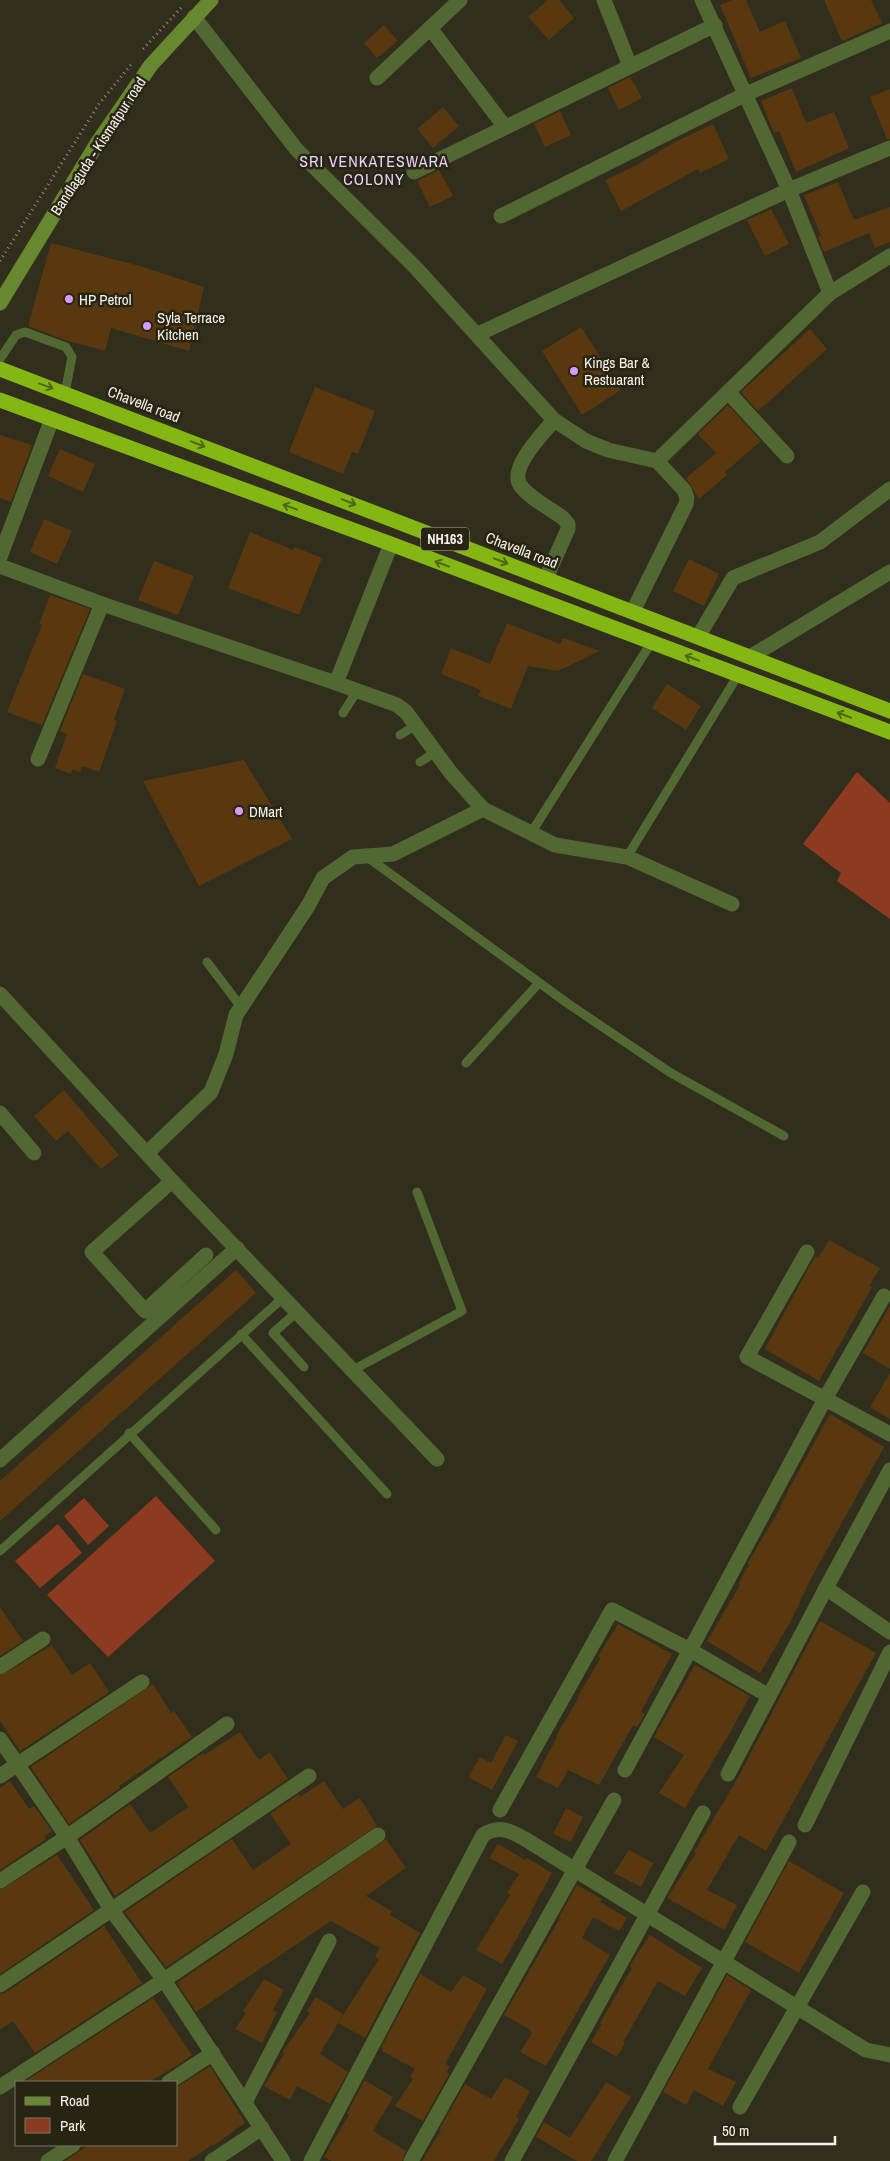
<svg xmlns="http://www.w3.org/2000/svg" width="890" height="2161" viewBox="0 0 890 2161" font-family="'Archivo Narrow',sans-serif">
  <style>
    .green { fill: #8c3b20 }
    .building { fill: #59380f }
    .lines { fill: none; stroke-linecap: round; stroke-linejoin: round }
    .path { stroke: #908e80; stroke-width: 3; stroke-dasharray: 1 4; stroke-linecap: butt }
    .lane { stroke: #526833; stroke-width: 9 }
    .street { stroke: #526833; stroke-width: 15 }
    .secondary { stroke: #67882f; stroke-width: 15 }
    .highway { stroke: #84b614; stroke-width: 15 }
    .oneway { stroke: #516614 }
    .poi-dot { fill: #d49cfc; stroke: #272414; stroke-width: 2 }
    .labels { text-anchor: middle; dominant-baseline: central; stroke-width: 5; stroke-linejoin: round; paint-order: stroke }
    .shield { fill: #272414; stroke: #b9b6aa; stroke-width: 1 }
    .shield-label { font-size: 14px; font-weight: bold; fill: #f7f5eb }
    .street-label { font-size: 15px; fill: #f7f5eb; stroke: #272414 }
    .poi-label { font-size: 15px; fill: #f7f5eb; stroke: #272414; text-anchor: start }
    .neighbourhood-label { font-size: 16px; letter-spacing: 1px; fill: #ebd4fd; stroke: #272414 }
  </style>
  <rect width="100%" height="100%" fill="#312e1d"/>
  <g class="green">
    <path d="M857 772 890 803V919L837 881 841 873 803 844Z"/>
    <path d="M156 1496 215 1561 108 1657 47 1595Z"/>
    <path d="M84 1498 109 1526 88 1545 64 1516Z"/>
    <path d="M58 1524 82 1553 40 1588 15 1561Z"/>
  </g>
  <g class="building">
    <path d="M548 0H559L574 18 549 40 528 17Z"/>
    <path d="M733 0H746L760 32 785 21 801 58 751 78 720 5Z"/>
    <path d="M824 0H871L882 23 842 41Z"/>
    <path d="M384 25 398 41 377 58 364 43Z"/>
    <path d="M630 77 642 98 619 110 608 88Z"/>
    <path d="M792 88 806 123 834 112 849 148 796 172 779 131 774 133 761 101Z"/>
    <path d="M890 89V139H887L870 97Z"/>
    <path d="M443 107 459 126 433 148 417 129Z"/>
    <path d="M560 111 571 135 545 147 534 124Z"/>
    <path d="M713 124 729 159 700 173 698 169 621 211 605 180 635 166 675 142Z"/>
    <path d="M439 170 453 196 430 207 417 181Z"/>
    <path d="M838 182 854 220 890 207V242L875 248 869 233 824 252 818 237 821 236 804 195Z"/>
    <path d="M771 209 789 244 765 256 747 220Z"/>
    <path d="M51 243 140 266 204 287 189 351 111 328 105 351 65 340 28 326Z"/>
    <path d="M581 327 621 390 582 415 542 351Z"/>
    <path d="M810 329 827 349 758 411 741 392Z"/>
    <path d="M315 387 375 411 358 454 352 452 343 474 289 452Z"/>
    <path d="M728 405 761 441 725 472 727 475 699 499 686 478 716 453 698 434Z"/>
    <path d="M0 435 32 445 11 502 0 498Z"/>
    <path d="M60 449 95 464 83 492 48 476Z"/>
    <path d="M44 519 72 531 57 564 30 552Z"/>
    <path d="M250 532 293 550 295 547 322 558 299 615 228 588Z"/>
    <path d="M689 559 719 574 704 606 673 591Z"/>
    <path d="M154 561 194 576 178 615 138 600Z"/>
    <path d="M50 595 90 609 42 725 7 712 42 625 39 624Z"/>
    <path d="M507 623 560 644 563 638 600 651 558 671 528 666 511 709 478 696 481 690 441 674 451 648 490 664Z"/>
    <path d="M83 674 125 689 114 720 117 721 99 772 82 766 80 772 73 769 71 774 55 768 67 734 60 731Z"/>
    <path d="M667 684 701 706 686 730 652 708Z"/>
    <path d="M244 760 292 839 199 886 143 781Z"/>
    <path d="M64 1090 119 1155 101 1169 68 1131 56 1141 34 1116Z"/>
    <path d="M829 1240 880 1268 869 1286 872 1287 819 1381 765 1349 809 1267 816 1256 819 1257Z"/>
    <path d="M236 1270 256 1293 0 1521V1481Z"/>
    <path d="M890 1306V1369L863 1353Z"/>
    <path d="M890 1373V1419L870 1407Z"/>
    <path d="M830 1414 884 1447 810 1580 792 1619 760 1673 707 1641 740 1585 738 1584 749 1565 747 1564 781 1507H780L790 1487Z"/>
    <path d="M0 1607 23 1641 0 1656Z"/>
    <path d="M820 1621 876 1653 766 1851 739 1835 707 1890 737 1905 724 1930 667 1898 696 1853 694 1852 740 1774Z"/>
    <path d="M618 1624 672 1654 641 1712 645 1714 637 1727 634 1725 632 1727 599 1785 568 1770 558 1788 536 1777 557 1737 556 1736 579 1697 578 1696 600 1659 598 1657Z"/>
    <path d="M52 1645 72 1675 90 1663 109 1692 20 1751 0 1721V1676Z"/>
    <path d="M695 1665 750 1696 729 1734 685 1808 659 1793 684 1755 654 1737Z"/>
    <path d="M153 1684 171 1713 174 1711 192 1737 119 1786 120 1788 69 1824 31 1767Z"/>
    <path d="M240 1732 259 1760 270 1752 288 1779 115 1896 80 1840 130 1804 150 1833 188 1807 168 1777 203 1753 204 1755Z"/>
    <path d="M506 1735 518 1741 492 1790 468 1777 480 1757 491 1763Z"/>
    <path d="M10 1781 29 1809 34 1806 52 1831 44 1836 46 1839 0 1870V1788Z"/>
    <path d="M324 1781 343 1809 360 1798 377 1826 166 1967 125 1912 232 1839 253 1870 291 1844 270 1814 299 1794 300 1797Z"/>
    <path d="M566 1808 583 1817 571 1842 553 1834Z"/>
    <path d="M386 1839 406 1868 366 1896 392 1911 390 1915 420 1933 365 2038 338 2023 379 1959 375 1957 380 1948 331 1921 196 2012 177 1983Z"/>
    <path d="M498 1844 525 1860 527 1858 552 1873 531 1911 532 1912 502 1964 476 1950 510 1895 507 1893 519 1874 489 1858Z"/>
    <path d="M629 1850 653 1863 641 1887 614 1873Z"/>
    <path d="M57 1855 94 1910 0 1974V1890Z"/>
    <path d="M789 1861 844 1893 799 1973 745 1942Z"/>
    <path d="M577 1885 602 1899 600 1902 627 1918 619 1931 593 1917 582 1938 610 1955 546 2066 520 2052 532 2033 530 2032 531 2030 504 2015 560 1918 559 1917Z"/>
    <path d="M104 1926 142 1983 35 2053 13 2021 0 2030V1994L5 1993Z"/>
    <path d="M650 1935 702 1968 685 1996 658 1981 623 2042 625 2043 617 2057 591 2042 602 2024 600 2023 632 1968 630 1966 632 1962Z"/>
    <path d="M420 1974 451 1992 463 1975 487 1989 445 2064 450 2067 446 2073 449 2074 423 2121 395 2106 413 2079 410 2077 415 2069 382 2051 383 2048H381Z"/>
    <path d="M727 1975 751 1990 708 2069 736 2082 723 2106 694 2090 686 2105 663 2092Z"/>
    <path d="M264 1979 284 1990 273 2010 277 2012 262 2043 235 2029 246 2013 243 2011Z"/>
    <path d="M316 1997 343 2014 320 2054 348 2072 330 2104 297 2086 290 2100 264 2086 285 2053 282 2052 310 2013 307 2011Z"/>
    <path d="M153 1998 192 2055 176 2066 149 2082H24Z"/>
    <path d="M210 2066 245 2123 213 2146 212 2145 188 2161H65L89 2145H176V2088Z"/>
    <path d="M505 2077 530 2091 516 2117 519 2119 494 2161H422L441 2131 439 2130 465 2084 491 2099Z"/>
    <path d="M364 2081H366L393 2097 373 2131 406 2151 402 2161H332L324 2157 349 2115 347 2114Z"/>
    <path d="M606 2082 631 2097 591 2161H577L536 2137 544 2122 570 2138Z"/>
  </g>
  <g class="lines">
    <g class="path">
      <path d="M143 49 181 8"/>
      <path d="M0 261 99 104 133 62"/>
    </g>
    <g class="lane">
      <path d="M0 359 16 335 25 332 66 347 72 357 65 393"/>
      <path d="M343 713 357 691"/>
      <path d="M400 735 416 725"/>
      <path d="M420 762 436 752"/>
      <path d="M531 833 651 643"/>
      <path d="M366 856 567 1003 671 1073 784 1136"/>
      <path d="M627 857 738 675"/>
      <path d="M207 962 241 1007"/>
      <path d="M466 1063 539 983"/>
      <path d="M297 1312 273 1333 304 1367"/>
      <path d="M241 1334 387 1494"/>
      <path d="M353 1370 462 1311 417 1192"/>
      <path d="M129 1433 216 1530"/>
      <path d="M0 1551 284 1297"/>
    </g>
    <g class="street">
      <path d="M604 0 630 66"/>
      <path d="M702 0 789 190 830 293"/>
      <path d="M194 17 297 150 416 268 554 420 586 441 608 450 657 461 684 490 687 498 686 504 633 611"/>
      <path d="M430 28 505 127"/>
      <path d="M377 78 460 0"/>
      <path d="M414 172 715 25"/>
      <path d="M501 216 746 94 890 31"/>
      <path d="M478 334 789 190 890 148"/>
      <path d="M728 392 787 456"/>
      <path d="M657 461 830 293 890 256"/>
      <path d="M0 557 52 419"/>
      <path d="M0 566 102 604 336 683 391 544"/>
      <path d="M546 578 568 529V524L563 518C552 510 527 496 520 485 509 467 543 434 554 420"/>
      <path d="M698 637 733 578 820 542 890 489"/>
      <path d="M750 657 890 572"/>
      <path d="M336 683 397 705 406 712 451 773 483 809 555 845 627 857 732 904"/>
      <path d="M38 759 102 604"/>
      <path d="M0 994 172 1181 437 1459"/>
      <path d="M0 1113 34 1153"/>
      <path d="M148 1152 211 1092 226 1054 236 1015 308 906 323 878 353 857 393 854 483 809"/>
      <path d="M172 1181 92 1252 145 1311 206 1255"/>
      <path d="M807 1252 747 1357 890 1434"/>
      <path d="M0 1460 237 1248"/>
      <path d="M826 1588 890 1470"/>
      <path d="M0 1667 43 1639"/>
      <path d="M769 1696 690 1650 826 1397 884 1296"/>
      <path d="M0 1739 67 1837 112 1911 164 1980 283 2161"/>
      <path d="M728 1774 826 1588 890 1632"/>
      <path d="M0 1776 142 1682"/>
      <path d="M500 1810 612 1610 690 1650 625 1770"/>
      <path d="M805 1825 890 1652"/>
      <path d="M0 1881 67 1837 227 1724"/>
      <path d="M0 1985 309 1776"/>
      <path d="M169 2082 213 2053"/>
      <path d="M0 2087 164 1980 378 1835"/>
      <path d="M245 2102 329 1941"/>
      <path d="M740 2107 863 1892"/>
      <path d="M48 2161 73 2145"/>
      <path d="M212 2161 262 2128"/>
      <path d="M311 2161 483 1835C501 1823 514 1833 530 1842L866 2050 890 2055"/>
      <path d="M411 2161 614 1800"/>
      <path d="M512 2161 703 1813"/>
      <path d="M615 2161 789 1842"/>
    </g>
    <path class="secondary" d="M0 303 98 142 151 65 211 0"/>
    <g class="highway">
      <path d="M0 369 890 711"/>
      <path d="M0 400 391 544 890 732"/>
    </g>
  </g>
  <defs><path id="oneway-shaft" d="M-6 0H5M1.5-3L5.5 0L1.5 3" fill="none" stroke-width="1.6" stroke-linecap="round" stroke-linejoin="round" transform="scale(1.25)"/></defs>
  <g class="oneway">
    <use href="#oneway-shaft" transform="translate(46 386) rotate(20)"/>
    <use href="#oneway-shaft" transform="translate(198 444) rotate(21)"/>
    <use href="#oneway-shaft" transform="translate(349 502) rotate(21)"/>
    <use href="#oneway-shaft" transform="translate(290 507) rotate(-160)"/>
    <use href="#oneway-shaft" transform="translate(501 561) rotate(21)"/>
    <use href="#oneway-shaft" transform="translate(442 564) rotate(-159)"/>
    <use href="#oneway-shaft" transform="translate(692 658) rotate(-159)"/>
    <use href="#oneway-shaft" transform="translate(844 715) rotate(-159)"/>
  </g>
  <g class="poi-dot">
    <circle cx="69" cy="299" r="5"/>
    <circle cx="147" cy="326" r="5"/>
    <circle cx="574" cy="371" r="5"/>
    <circle cx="239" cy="811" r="5"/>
  </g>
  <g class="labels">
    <rect class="shield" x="421" y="527.5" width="48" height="23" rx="4"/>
    <g class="shield-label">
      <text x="445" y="539">NH163</text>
    </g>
    <g class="street-label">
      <text transform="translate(98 146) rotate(-57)">Bandlaguda - Kismatpur road</text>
      <text transform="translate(144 404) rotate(21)">Chavella road</text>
      <text transform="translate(522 550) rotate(21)">Chavella road</text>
    </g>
    <g class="poi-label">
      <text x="79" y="299">HP Petrol</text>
      <text x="157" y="317">Syla Terrace<tspan x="157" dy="17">Kitchen</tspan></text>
      <text x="584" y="362">Kings Bar &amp;<tspan x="584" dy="17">Restuarant</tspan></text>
      <text x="249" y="811">DMart</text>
    </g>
    <g class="neighbourhood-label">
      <text x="374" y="161">SRI VENKATESWARA<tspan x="374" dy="18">COLONY</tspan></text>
    </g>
  </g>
  <rect x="15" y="2081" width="162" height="65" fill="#272414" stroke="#7a786a"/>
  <rect x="25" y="2097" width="25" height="8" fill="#67882f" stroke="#7a786a"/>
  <text x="60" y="2106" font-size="15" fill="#f7f5eb">Road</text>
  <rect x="25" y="2118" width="25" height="15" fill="#8c3b20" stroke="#7a786a"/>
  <text x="60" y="2131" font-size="15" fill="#f7f5eb">Park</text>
  <path d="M715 2136v8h120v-8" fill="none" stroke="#f7f5eb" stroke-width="2.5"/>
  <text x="722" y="2136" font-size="15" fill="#f7f5eb" stroke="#272414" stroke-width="4" paint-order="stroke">50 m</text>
</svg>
